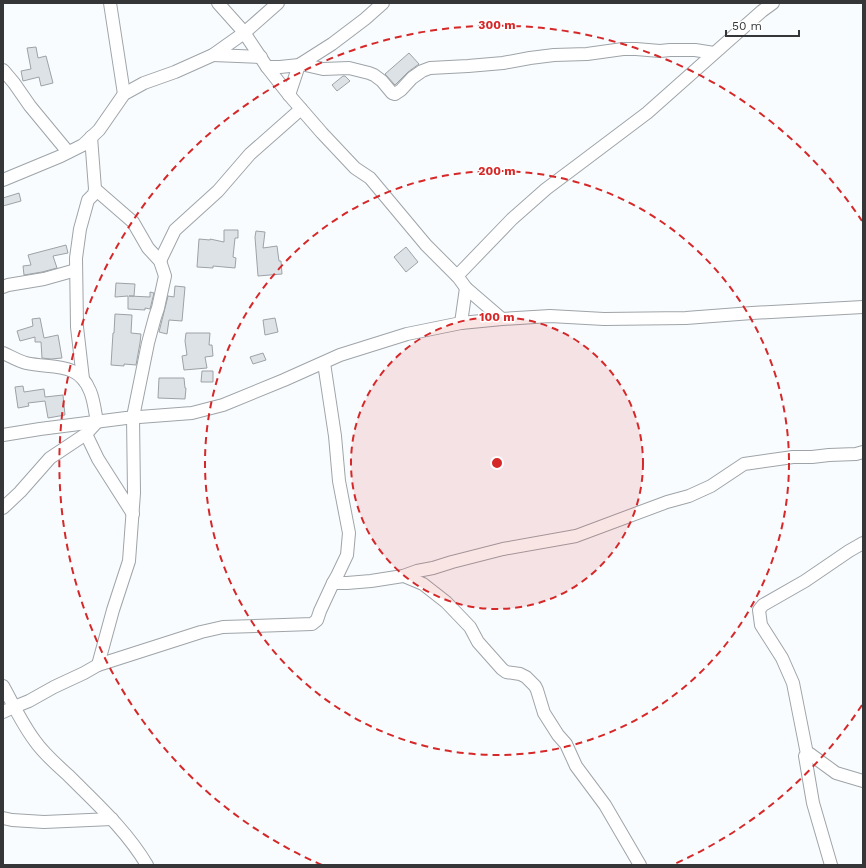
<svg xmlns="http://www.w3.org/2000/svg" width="866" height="868" viewBox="0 0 866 868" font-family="'Work Sans',sans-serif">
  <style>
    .building { fill: #dde2e7; stroke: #9ca2a6 }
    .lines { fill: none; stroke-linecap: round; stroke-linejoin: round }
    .minor-casing { stroke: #9ea4a8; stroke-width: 14 }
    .minor { stroke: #fff; stroke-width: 12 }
    .ring { fill: none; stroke: #d62828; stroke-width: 2; stroke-dasharray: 7 5 }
    .centre { fill: #d62828; stroke: #fff; stroke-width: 2 }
    .ring-label { font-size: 12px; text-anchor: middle; font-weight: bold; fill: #d62828; stroke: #fff; stroke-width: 3; stroke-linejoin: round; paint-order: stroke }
  </style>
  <rect width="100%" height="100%" fill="#f9fcff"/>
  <g class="building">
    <path d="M36 47 38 58 46 56 53 83 41 86 39 77 23 81 21 71 31 69 27 48Z"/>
    <path d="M409 53 419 64 408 72 395 85 385 74Z"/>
    <path d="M343 76H345L350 81 337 91 332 85Z"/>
    <path d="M19 193 21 201 3 206V198Z"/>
    <path d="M224 230H238V238H235L233 257 236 258 235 268 213 266V268L197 267 199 239 210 240V239L224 242Z"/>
    <path d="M256 231 265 232 263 248 277 246 279 261H281L282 274 258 276 255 237Z"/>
    <path d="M66 245 68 253 53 256 57 268 42 272 24 275 23 266 31 265 28 255Z"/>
    <path d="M406 247 418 262 406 272 394 257Z"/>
    <path d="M116 283 135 284 134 296H129L150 297V292L154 293 150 309 145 308V310L128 309V296L115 297Z"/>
    <path d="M175 286 185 287 182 321 169 320 167 334 159 332 168 296 174 297Z"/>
    <path d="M115 314 132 315 131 333 141 334 140 343 136 365 124 364V366L111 365 113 333H114Z"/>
    <path d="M40 318 44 338 58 335 62 358 51 359 42 358 41 342H35V337L20 341 17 331 33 326 32 319Z"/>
    <path d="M275 318 278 332 265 335 263 320Z"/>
    <path d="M186 333H210L209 345H212L213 356 205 357 207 368 184 370 182 356 187 355 185 341Z"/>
    <path d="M263 353 266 360 253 364 250 357Z"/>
    <path d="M202 371H213V382H201Z"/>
    <path d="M159 378H184L185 388H186L185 399 158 398Z"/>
    <path d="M23 386 24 392 44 389 45 397 63 395 65 415 48 418 45 401 28 403 29 406 18 408 15 387Z"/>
  </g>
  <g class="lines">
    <defs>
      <g id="minor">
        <path d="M110 3 124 94"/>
        <path d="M218 3 243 31 267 67 289 95 322 133 355 168 370 178 426 245 458 277 466 288 502 319"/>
        <path d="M213 55 261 57"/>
        <path d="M301 64 323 69 349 68 369 73 374 75 382 81 392 93 395 94 401 90 412 78 422 71 430 68 468 66 503 63 530 58 554 55 587 54 623 49H636L660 51 670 50H695L714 53"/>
        <path d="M267 67H280L299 65 332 44 365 19 383 3"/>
        <path d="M3 70 14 83 30 106 68 152"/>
        <path d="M289 95 299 65"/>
        <path d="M3 180 61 156 83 145 99 130 124 94 144 83 175 72 213 55 244 33 278 3"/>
        <path d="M95 189 133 222 148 248 160 261 165 276 158 308 155 317 148 343 133 417 134 493 129 561 113 610 98 665"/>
        <path d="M160 261 175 230 218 191 250 154 301 109"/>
        <path d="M457 276 512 219 546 189 578 165 647 113 762 11 773 3"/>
        <path d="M3 287 8 285 44 279 76 270"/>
        <path d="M461 323 466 288"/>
        <path d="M3 353C10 356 18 361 26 363 52 369 78 361 90 391 94 400 95 412 97 422L86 434 50 458 20 492 3 508"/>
        <path d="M83 379 77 327 76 258 80 229 88 200 94 194 95 189 91 137"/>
        <path d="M86 434 98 459 133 514"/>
        <path d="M3 435 40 429 126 418 192 413 223 405 284 380 340 355 407 334 461 323 502 319 550 316 604 319 686 318 752 313 863 307"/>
        <path d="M404 576 423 584 446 602 470 627 478 642 502 669 506 672 520 674 526 677 535 686 537 690 544 713 558 735 566 744 576 766 605 805 640 865"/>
        <path d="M333 583H347L371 581 403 576 417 571 433 568 452 562 503 549 576 536 667 502 689 496 711 486 744 464 793 457H812L829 455 856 454 863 452"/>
        <path d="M3 686C13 704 22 724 35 741 44 754 57 765 69 776 98 805 126 830 147 865"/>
        <path d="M3 712 14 707 29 701 54 687 84 673 98 665 201 632 223 627 312 624 317 620 320 611 333 583 337 576 347 555 349 533 339 481 335 436 324 363"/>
        <path d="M807 754H810L836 773 863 781"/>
        <path d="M3 818 12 820 44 822 112 819"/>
        <path d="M831 865 813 803 805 756 807 754 793 683 782 658 761 625 759 610 763 605 805 581 849 551 863 543"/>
      </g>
    </defs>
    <use href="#minor" class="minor-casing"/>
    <use href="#minor" class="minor"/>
  </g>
  <circle cx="497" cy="463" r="146" fill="#d62828" fill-opacity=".12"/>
  <g class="ring">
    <circle cx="497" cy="463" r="146"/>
    <circle cx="497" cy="463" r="292"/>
    <path d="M862 705A438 438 0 0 1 672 865M322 865A438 438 0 1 1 862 221"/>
  </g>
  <circle cx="497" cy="463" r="6" class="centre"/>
  <g class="ring-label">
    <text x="497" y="29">300 m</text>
    <text x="497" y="175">200 m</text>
    <text x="497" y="321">100 m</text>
  </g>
  <rect width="866" height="868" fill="none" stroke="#343638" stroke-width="8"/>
  <path d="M726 30v6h73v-6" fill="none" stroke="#343638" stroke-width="2"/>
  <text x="732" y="30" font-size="12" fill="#343638" stroke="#ffffff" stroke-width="3" paint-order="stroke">50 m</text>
</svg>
